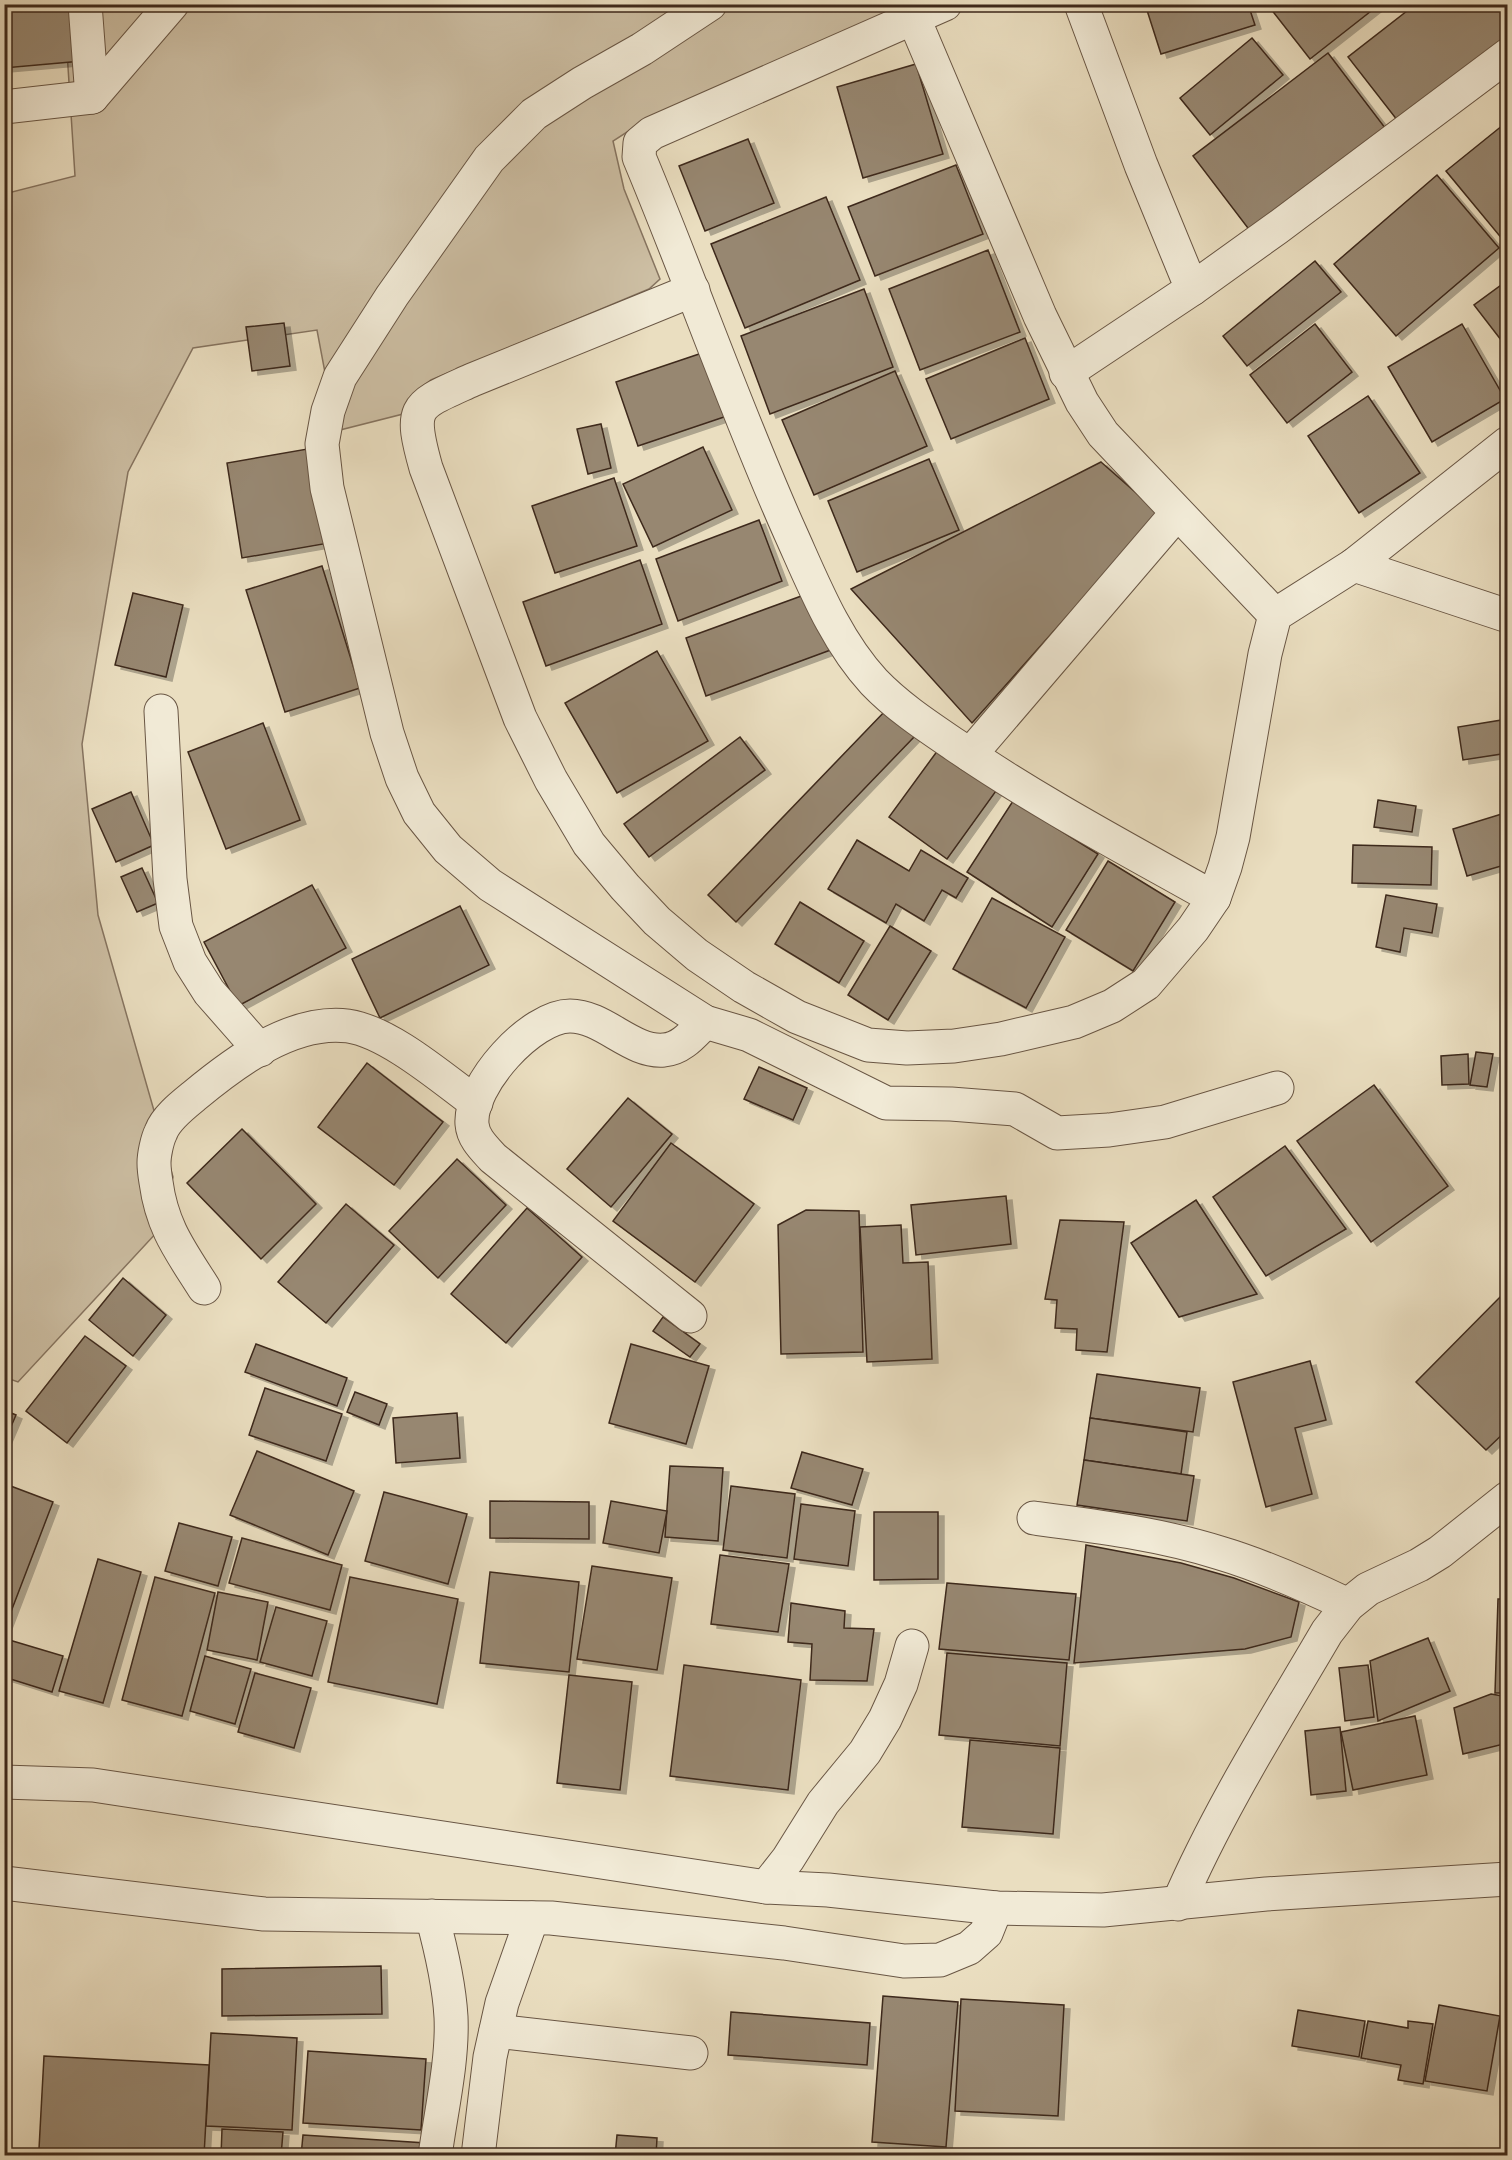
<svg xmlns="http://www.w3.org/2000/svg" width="1512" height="2160" viewBox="0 0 1512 2160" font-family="'IM FELL English',serif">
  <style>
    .green { fill: #cdbfa4; stroke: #867460; stroke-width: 1.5 }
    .building { fill: #978771; stroke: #3e291b; stroke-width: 1.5; filter: url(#shadow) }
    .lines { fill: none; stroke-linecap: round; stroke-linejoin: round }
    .minor-casing { stroke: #695644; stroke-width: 35 }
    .minor { stroke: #f1ead6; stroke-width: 33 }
  </style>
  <defs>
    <filter id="shadow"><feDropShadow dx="6" dy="4" stdDeviation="0" flood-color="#0004"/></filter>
  </defs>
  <rect width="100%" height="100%" fill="#eadec0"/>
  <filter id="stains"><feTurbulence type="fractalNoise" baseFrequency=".00333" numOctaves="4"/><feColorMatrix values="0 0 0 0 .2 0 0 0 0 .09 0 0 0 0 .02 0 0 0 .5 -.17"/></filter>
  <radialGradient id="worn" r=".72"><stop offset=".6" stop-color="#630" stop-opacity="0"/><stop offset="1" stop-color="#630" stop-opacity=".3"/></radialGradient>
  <path class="green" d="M64 5H918L644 121 613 141 624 189 660 279 649 289 431 380 413 394 403 414 336 431 317 330 193 348 128 472 82 744 98 915 173 1177 159 1230 18 1382 4 1377V194L75 176Z"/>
  <g class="building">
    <path d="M4 4H77L82 61 4 68Z"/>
    <path d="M1145 4H1248L1255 25 1161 54Z"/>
    <path d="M1267 4H1380L1310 59Z"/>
    <path d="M1416 4H1508V42L1401 125 1348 57Z"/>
    <path d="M1252 38 1283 75 1210 135 1180 98Z"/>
    <path d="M1328 53 1389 133 1254 236 1193 156Z"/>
    <path d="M916 64 943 154 863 178 837 87Z"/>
    <path d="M1508 121V246L1446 171Z"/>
    <path d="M748 139 774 203 705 231 679 166Z"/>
    <path d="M956 165 983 234 875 276 848 207Z"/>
    <path d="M1437 175 1499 248 1396 336 1334 264Z"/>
    <path d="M826 197 860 280 745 328 711 244Z"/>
    <path d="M988 250 1020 332 920 370 889 289Z"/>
    <path d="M1315 261 1341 292 1247 366 1223 336Z"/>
    <path d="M1508 280V349L1474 305Z"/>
    <path d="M864 289 893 367 770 414 741 336Z"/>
    <path d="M284 323 290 366 252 371 246 327Z"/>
    <path d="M1315 324 1352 372 1287 423 1250 375Z"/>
    <path d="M1462 324 1505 399 1432 442 1388 367Z"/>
    <path d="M1025 338 1049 399 951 439 926 379Z"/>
    <path d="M705 352 727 416 638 446 616 382Z"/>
    <path d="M895 371 927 446 814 495 782 420Z"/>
    <path d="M1368 396 1420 473 1359 513 1308 436Z"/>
    <path d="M601 424 611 468 588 474 577 429Z"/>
    <path d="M703 447 732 510 653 547 623 484Z"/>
    <path d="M313 448 329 543 242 558 227 463Z"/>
    <path d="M929 459 959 530 857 572 828 501Z"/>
    <path d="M1101 462 1159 513 972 723 851 589Z"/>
    <path d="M614 478 637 546 555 573 532 506Z"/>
    <path d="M759 520 782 581 678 621 656 559Z"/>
    <path d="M640 560 662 624 546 666 523 602Z"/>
    <path d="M322 566 360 688 285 712 246 590Z"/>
    <path d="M815 591 836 648 706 696 686 638Z"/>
    <path d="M133 593 183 605 166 677 115 665Z"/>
    <path d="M657 651 708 741 617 793 565 703Z"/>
    <path d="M887 709 915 736 736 922 708 895Z"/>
    <path d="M1508 719V753L1463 760 1458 727Z"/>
    <path d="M263 723 300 820 226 849 188 752Z"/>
    <path d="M740 737 765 770 649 857 624 824Z"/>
    <path d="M938 750 996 791 947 859 889 817Z"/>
    <path d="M131 792 154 845 116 862 92 809Z"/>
    <path d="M1378 800 1416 806 1412 832 1374 827Z"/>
    <path d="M1013 801 1098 854 1052 927 967 872Z"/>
    <path d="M1508 812V864L1467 876 1453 829Z"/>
    <path d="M857 840 909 871 921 850 968 878 956 898 942 890 924 921 896 904 886 923 828 889Z"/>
    <path d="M1353 845 1432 847 1431 885 1352 883Z"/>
    <path d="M1108 861 1175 902 1133 971 1066 930Z"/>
    <path d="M142 868 158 903 137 912 121 877Z"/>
    <path d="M312 885 346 948 238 1006 204 942Z"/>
    <path d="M1386 895 1437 904 1432 933 1404 928 1400 952 1376 947Z"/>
    <path d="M992 898 1065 937 1026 1008 953 969Z"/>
    <path d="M800 902 864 941 839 983 775 944Z"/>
    <path d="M460 906 489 965 380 1018 352 959Z"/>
    <path d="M890 926 931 951 888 1020 848 995Z"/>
    <path d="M1476 1052 1493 1054 1487 1087 1470 1085Z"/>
    <path d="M1468 1054 1469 1084 1442 1085 1441 1056Z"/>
    <path d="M367 1063 443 1122 394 1185 318 1127Z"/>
    <path d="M759 1067 807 1088 793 1120 744 1099Z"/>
    <path d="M1374 1085 1448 1186 1371 1242 1297 1141Z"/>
    <path d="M628 1098 672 1134 611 1207 567 1169Z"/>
    <path d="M242 1129 316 1204 261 1259 187 1183Z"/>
    <path d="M671 1143 754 1204 695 1282 613 1221Z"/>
    <path d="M1285 1146 1346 1229 1266 1276 1213 1197Z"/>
    <path d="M457 1159 506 1205 438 1278 389 1231Z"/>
    <path d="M1006 1196 1011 1244 916 1255 911 1205Z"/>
    <path d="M1196 1200 1257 1294 1179 1317 1131 1243Z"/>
    <path d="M346 1204 394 1245 326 1323 278 1282Z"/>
    <path d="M527 1208 582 1257 506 1343 451 1294Z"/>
    <path d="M806 1210 859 1211 863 1352 781 1354 778 1225Z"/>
    <path d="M1060 1220 1124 1222 1107 1352 1076 1350 1077 1329 1055 1328 1057 1300 1045 1299Z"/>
    <path d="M901 1225 903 1263 928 1262 932 1359 867 1362 860 1227Z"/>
    <path d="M123 1278 166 1315 133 1356 89 1320Z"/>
    <path d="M1506 1291 1508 1429 1486 1450 1416 1382Z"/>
    <path d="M663 1317 700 1344 690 1357 653 1331Z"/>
    <path d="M85 1336 126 1366 67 1443 26 1411Z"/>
    <path d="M256 1344 347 1378 337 1406 245 1372Z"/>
    <path d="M631 1344 709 1366 686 1444 609 1423Z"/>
    <path d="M1310 1361 1326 1420 1295 1428 1312 1494 1266 1507 1233 1382Z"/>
    <path d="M1097 1374 1200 1388 1193 1432 1090 1418Z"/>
    <path d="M265 1388 342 1414 326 1461 249 1435Z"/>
    <path d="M355 1392 387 1404 379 1425 347 1412Z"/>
    <path d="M4 1410 16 1415 4 1443Z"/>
    <path d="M457 1413 460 1458 396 1463 393 1418Z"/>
    <path d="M1090 1418 1187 1432 1181 1474 1084 1460Z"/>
    <path d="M257 1451 354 1491 328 1555 230 1515Z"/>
    <path d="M802 1452 863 1469 852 1505 791 1488Z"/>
    <path d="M1084 1460 1194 1476 1187 1521 1077 1505Z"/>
    <path d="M670 1466 723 1468 718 1541 665 1537Z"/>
    <path d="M8 1485 53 1502 4 1630V1494Z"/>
    <path d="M731 1486 795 1494 787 1558 723 1550Z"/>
    <path d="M384 1492 467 1514 448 1584 365 1561Z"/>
    <path d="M490 1501 589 1502V1539L490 1538Z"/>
    <path d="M611 1501 667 1511 659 1553 603 1543Z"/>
    <path d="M801 1504 855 1511 848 1566 794 1559Z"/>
    <path d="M874 1512H938V1579L874 1580Z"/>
    <path d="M179 1523 232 1537 218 1586 165 1571Z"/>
    <path d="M242 1538 342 1565 330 1610 229 1583Z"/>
    <path d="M1086 1545 1181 1563 1234 1578 1299 1602 1291 1637 1245 1649 1074 1663Z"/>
    <path d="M720 1555 789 1564 778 1632 711 1624Z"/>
    <path d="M98 1559 141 1572 103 1703 59 1691Z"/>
    <path d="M592 1566 672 1578 657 1670 577 1659Z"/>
    <path d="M490 1572 579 1582 569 1672 480 1663Z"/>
    <path d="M155 1577 215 1593 182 1716 122 1700Z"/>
    <path d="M350 1577 458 1599 437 1704 328 1682Z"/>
    <path d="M947 1583 1076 1594 1069 1660 939 1649Z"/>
    <path d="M218 1592 268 1602 257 1660 207 1650Z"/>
    <path d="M1498 1599H1508V1693H1495Z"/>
    <path d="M791 1603 845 1611 844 1628 874 1629 867 1681 810 1680 812 1644 788 1642Z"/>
    <path d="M276 1607 327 1621 312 1676 260 1662Z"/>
    <path d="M1428 1638 1450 1691 1378 1721 1370 1661Z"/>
    <path d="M6 1639 63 1656 52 1692 4 1677V1645Z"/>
    <path d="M947 1653 1067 1663 1060 1746 939 1735Z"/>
    <path d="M205 1656 251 1669 235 1724 190 1711Z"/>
    <path d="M684 1665 801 1680 788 1790 670 1776Z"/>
    <path d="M1368 1665 1374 1717 1345 1721 1339 1668Z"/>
    <path d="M255 1673 311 1688 294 1748 238 1732Z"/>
    <path d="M569 1675 632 1682 620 1790 557 1783Z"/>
    <path d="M1491 1694 1508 1697V1743L1463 1754 1454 1708Z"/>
    <path d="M1415 1716 1427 1775 1353 1790 1341 1732Z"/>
    <path d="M1340 1727 1346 1791 1311 1795 1305 1731Z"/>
    <path d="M970 1740 1060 1748 1053 1834 962 1827Z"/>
    <path d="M381 1966 382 2014 222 2016V1969Z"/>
    <path d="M883 1996 958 2002 946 2147 872 2142Z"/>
    <path d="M961 1999 1064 2005 1058 2116 955 2111Z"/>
    <path d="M1439 2005 1500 2016 1487 2091 1425 2081Z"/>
    <path d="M1298 2010 1365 2021 1359 2057 1292 2046Z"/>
    <path d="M731 2012 870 2023 867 2065 728 2055Z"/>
    <path d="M1368 2021 1408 2028V2021L1433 2024 1423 2084 1398 2080 1401 2065 1361 2058Z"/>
    <path d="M211 2033 297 2038 292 2130 206 2126Z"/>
    <path d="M308 2051 426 2059 421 2130 303 2123Z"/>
    <path d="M44 2056 209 2065 204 2156 39 2149Z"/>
    <path d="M222 2129 283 2132 281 2156H221Z"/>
    <path d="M303 2135 426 2143 425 2156H301Z"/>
    <path d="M617 2135 657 2138 656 2156H615Z"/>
  </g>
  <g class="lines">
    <defs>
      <g id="minor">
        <path d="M85 4 92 97"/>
        <path d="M710 4 642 49 582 83 534 114 489 159 392 296 340 377 328 411 322 444 327 488 387 733 402 778 419 813 448 849 490 885 705 1022 749 1035 886 1103 951 1104 1015 1109 1057 1133 1109 1130 1165 1122 1277 1088"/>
        <path d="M945 4 652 133 640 143 639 157C691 281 735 409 790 532 813 583 835 640 874 682 898 707 927 726 955 745 1038 802 1127 849 1214 898"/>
        <path d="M914 19 1040 316 1082 402 1103 434 1275 615"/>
        <path d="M4 107 92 97 172 4"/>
        <path d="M1192 289 1277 228 1508 55"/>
        <path d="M693 290 472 380C415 406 408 404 426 468L520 718 551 780 589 844 625 887 657 921 697 955 744 987 797 1017 868 1045 907 1048 954 1046 1001 1039 1074 1022 1112 1006 1146 984 1193 929 1214 898 1225 867 1233 837 1265 654 1275 615 1354 565 1508 443"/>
        <path d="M1066 373 1192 289 1141 165 1081 4"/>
        <path d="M1354 565 1508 616"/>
        <path d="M161 711 170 879 176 926 190 962 209 992 260 1050"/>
        <path d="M970 755 1177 513"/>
        <path d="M204 1288C180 1250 162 1227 156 1182 155 1176 154 1169 154 1163 154 1155 157 1140 161 1132 166 1118 183 1105 194 1096 235 1062 292 1019 348 1026 389 1032 443 1079 476 1103"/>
        <path d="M690 1316 493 1158C484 1148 473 1138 472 1124 469 1085 531 1016 570 1016 604 1016 631 1053 664 1050 681 1049 693 1034 705 1022"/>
        <path d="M1034 1518C1096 1526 1160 1534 1220 1553 1264 1566 1306 1585 1348 1605"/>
        <path d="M4 1782 93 1785 766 1887 828 1890 996 1908 1103 1910 1266 1894 1508 1879"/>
        <path d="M4 1883 264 1914 551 1918 784 1943 904 1961 940 1960 969 1948 986 1933 996 1908"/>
        <path d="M766 1887 788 1859 823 1803 865 1752 885 1719 901 1684 912 1646"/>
        <path d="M1178 1904C1219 1809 1275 1721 1327 1632L1348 1605 1368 1589 1419 1565 1440 1552 1508 1498"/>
        <path d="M432 1916C441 1949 449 1982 451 2017 453 2061 441 2111 435 2156"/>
        <path d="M496 2031 691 2053"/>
        <path d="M478 2156 490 2057 502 2003 532 1918"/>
      </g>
    </defs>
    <use href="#minor" class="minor-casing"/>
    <use href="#minor" class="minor"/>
  </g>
  <rect width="1512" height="2160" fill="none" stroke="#eadec0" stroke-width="24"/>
  <rect x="6" y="6" width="1500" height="2148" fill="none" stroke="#3e291b" stroke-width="3"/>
  <rect x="12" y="12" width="1488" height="2136" fill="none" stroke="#3e291b" stroke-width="1.5"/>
  <rect width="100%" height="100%" filter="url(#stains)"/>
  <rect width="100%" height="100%" fill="url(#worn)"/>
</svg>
